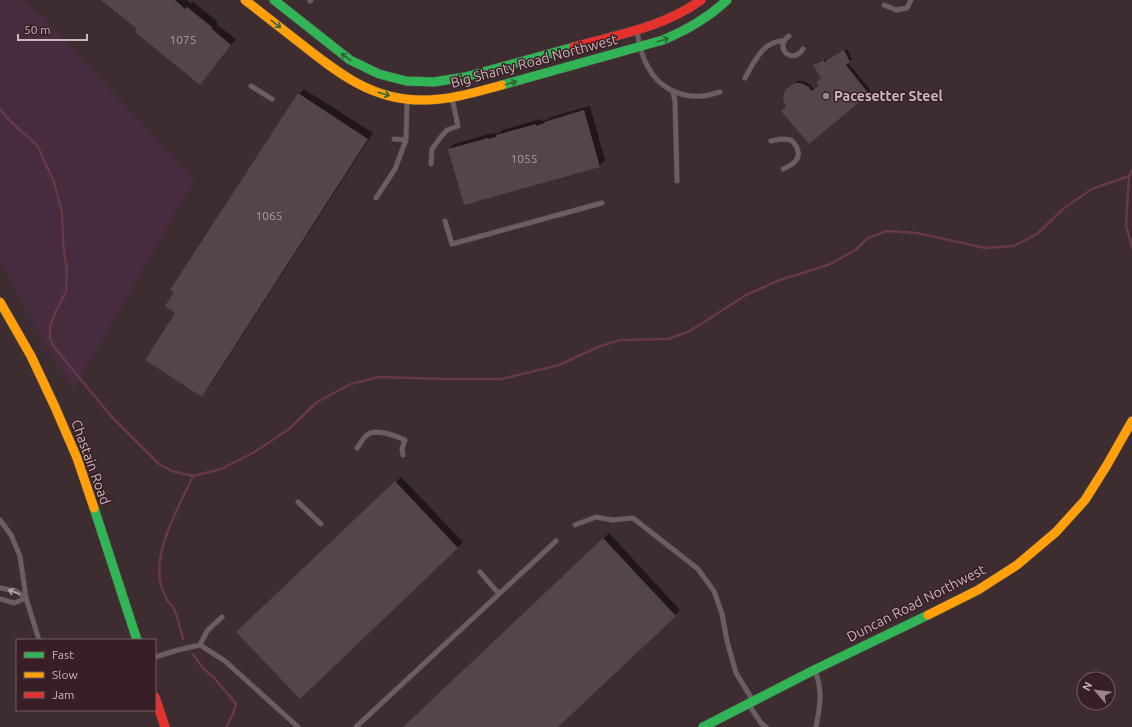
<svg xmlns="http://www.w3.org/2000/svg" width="1132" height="727" viewBox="0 0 1132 727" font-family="Ubuntu,sans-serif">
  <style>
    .green { fill: #472c40 }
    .shadow { fill: #0007 }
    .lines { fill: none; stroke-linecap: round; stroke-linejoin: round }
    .stream { stroke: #663943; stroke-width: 2.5 }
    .building { fill: #544549 }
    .lane-casing { stroke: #56494c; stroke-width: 5.5 }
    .fast-casing { stroke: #56494c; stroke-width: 10 }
    .slow-casing { stroke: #56494c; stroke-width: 10 }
    .jam-casing { stroke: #56494c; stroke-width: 10 }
    .lane { stroke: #6a5e60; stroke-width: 4.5 }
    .fast { stroke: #30b455; stroke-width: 9 }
    .slow { stroke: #ff9f0a; stroke-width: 9 }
    .jam { stroke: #e5322d; stroke-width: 9 }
    .oneway { stroke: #34623b }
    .oneway2 { stroke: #b8a6aa }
    .poi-dot { fill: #9a878b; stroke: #381f25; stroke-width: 1.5 }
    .labels { text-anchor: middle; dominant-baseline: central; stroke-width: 3; stroke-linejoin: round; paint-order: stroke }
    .number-label { font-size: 12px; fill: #ae9b9f }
    .street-label { font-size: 14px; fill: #ccb8bc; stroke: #381f25 }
    .poi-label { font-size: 14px; font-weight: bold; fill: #ccb8bc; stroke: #381f25; text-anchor: start }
  </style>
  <rect width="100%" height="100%" fill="#3d2c30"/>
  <path class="green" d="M0 0H23L41 15 194 180 74 388 48 350 4 267 0 262Z"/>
  <g class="shadow">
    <path d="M103 0H187L191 4 193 2 218 22 216 24 236 39 205 78 139 29Z"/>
    <path d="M847 49 852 59 848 63 871 91 809 142 787 107 790 87 798 81H803L811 85 814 89 820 86 822 78 814 65 816 63 826 59V61Z"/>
    <path d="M304 89 373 133 207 390 202 395 177 313 175 292 299 94Z"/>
    <path d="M590 106 605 160 599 166 449 149 454 144 493 133 494 134 500 133 502 130 541 119 542 121 548 119 551 117Z"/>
    <path d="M401 477 463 542 300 697 238 632Z"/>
    <path d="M609 533 680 610 557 727H404Z"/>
  </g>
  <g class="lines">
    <g class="stream">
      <path d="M0 109 10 121 37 145 54 182 62 212 63 243 67 270 66 292 56 311 50 326V339L55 348 110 415 159 464 172 471 193 476 221 469 253 453 289 429 317 402 351 384 378 377 447 379H502L559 365 598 347 620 340 668 339 690 331 746 295 777 281 828 265 854 251 868 238 887 231 917 233 985 248 1014 246 1037 234 1064 208 1092 189 1129 176"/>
      <path d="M1132 170 1129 176 1126 225 1132 248"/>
      <path d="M183 639C180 628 178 616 173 607 171 604 168 602 167 600 165 596 163 590 161 586 152 551 179 507 193 476"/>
      <path d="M193 654 202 667 215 679 236 704 233 714 226 727"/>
    </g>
  </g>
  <g class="building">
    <path d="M101 0H175L185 9 187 7 213 28 212 29 231 45 200 85 135 32 137 29Z"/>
    <path d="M844 50 850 62 846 65 869 94 809 144 781 111 786 107 784 103 783 97 785 91 789 87 795 83H800L805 85 809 87 811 91 819 86 816 82 821 78 813 65 824 60V62Z"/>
    <path d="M298 93 368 139 202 397 145 360 175 313 165 306 174 292 170 290Z"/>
    <path d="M584 110 600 167 464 205 448 149 488 138V139L496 137V135L536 124V126L545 123 544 122Z"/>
    <path d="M395 481 458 548 300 699 236 632Z"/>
    <path d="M603 538 676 616 558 727H403Z"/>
  </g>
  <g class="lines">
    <defs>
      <g id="lane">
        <path d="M310 1 311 0"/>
        <path d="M884 5 896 10 907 8 911 0"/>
        <path d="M637 32C639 44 642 57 648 67 658 87 680 98 702 96 708 96 715 93 720 92"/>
        <path d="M789 36C773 47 792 66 803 49"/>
        <path d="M745 78C754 62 763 41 783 41"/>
        <path d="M251 86 272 99"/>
        <path d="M673 91 675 102 677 181"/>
        <path d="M394 139 406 140 407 101"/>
        <path d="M771 141 781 139 791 140C793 142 796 145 797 148 802 160 792 165 783 169"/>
        <path d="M431 164 432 149 440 138 447 130 458 126 452 98"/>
        <path d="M376 198 395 169 406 140"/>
        <path d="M445 221 452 244 602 203"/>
        <path d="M357 448C360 444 363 438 367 435 375 428 396 436 405 440L402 449 403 455"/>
        <path d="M298 502 321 524"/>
        <path d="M0 520 11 535 20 556 26 598 39 640"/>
        <path d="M575 525 596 517 612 520 633 518 698 569 714 591 722 614 727 641 736 673 752 699"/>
        <path d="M480 572 499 594"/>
        <path d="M0 588 16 591 26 598"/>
        <path d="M0 599 14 603 26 598"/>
        <path d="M200 645 225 661 298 727"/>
        <path d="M155 657 178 650 200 645 207 631 222 617"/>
        <path d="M815 671C823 690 820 707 816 727"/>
        <path d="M749 705 761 723 766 727"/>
        <path d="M356 727 556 541"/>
      </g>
      <g id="fast">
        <path d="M274 0 350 60 379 74 406 81 434 82 465 77 574 47"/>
        <path d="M502 85 663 40C687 30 708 18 727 0"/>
        <path d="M94 508 137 640"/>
        <path d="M703 727 814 670 928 615"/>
      </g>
      <g id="slow">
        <path d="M245 0C263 14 282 29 300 43 338 73 373 101 424 100 451 100 476 92 502 85"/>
        <path d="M0 302 31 356 55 407 77 458 94 508"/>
        <path d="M928 615 978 590 1017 565 1056 532 1085 500 1107 465 1132 421"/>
      </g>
      <g id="jam">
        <path d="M574 47C617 35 664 27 701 0"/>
        <path d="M155 697 165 727"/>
      </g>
    </defs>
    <use href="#lane" class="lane-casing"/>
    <use href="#fast" class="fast-casing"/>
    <use href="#slow" class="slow-casing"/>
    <use href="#jam" class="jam-casing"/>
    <use href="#lane" class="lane"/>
    <use href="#fast" class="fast"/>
    <use href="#slow" class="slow"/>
    <use href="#jam" class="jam"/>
  </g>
  <defs><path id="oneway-shaft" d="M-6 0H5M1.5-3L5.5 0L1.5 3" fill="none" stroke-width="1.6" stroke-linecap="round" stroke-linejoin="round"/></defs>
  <g class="oneway">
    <use href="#oneway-shaft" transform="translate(276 24) rotate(38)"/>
    <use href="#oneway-shaft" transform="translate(663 40) rotate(-18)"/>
    <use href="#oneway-shaft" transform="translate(346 57) rotate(-143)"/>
    <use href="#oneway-shaft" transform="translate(511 83) rotate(-16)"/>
    <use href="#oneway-shaft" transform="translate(384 94) rotate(17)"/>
  </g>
  <use class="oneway2" href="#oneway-shaft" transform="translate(14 592) rotate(-160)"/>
  <circle class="poi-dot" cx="826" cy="96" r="4"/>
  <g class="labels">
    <g class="number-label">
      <text x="183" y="39">1075</text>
      <text x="524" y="158">1055</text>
      <text x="269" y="215">1065</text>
    </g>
    <g class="street-label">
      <text transform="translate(534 61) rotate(-15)">Big Shanty Road Northwest</text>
      <text transform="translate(91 462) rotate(70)">Chastain Road</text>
      <text transform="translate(916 603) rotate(-27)">Duncan Road Northwest</text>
    </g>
    <g class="poi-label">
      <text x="834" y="96">Pacesetter Steel</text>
    </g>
  </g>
  <rect x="16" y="639" width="140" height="72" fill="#381f25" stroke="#735c61"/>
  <rect x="24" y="652" width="20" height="6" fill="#30b455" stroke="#735c61"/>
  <text x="52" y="659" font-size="12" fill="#ccb8bc">Fast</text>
  <rect x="24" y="672" width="20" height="6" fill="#ff9f0a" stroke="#735c61"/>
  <text x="52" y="679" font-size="12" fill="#ccb8bc">Slow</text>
  <rect x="24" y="692" width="20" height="6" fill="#e5322d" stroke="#735c61"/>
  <text x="52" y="699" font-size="12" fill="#ccb8bc">Jam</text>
  <g transform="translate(1096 691) rotate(298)"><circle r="19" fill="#381f25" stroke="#735c61"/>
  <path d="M0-3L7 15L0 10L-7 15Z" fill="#9a878b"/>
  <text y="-6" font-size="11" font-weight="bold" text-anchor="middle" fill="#ccb8bc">N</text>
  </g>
  <path d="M18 34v6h69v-6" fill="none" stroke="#ccb8bc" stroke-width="2"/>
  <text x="24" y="34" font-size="12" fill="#ccb8bc" stroke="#381f25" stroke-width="3" paint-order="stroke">50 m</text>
</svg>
